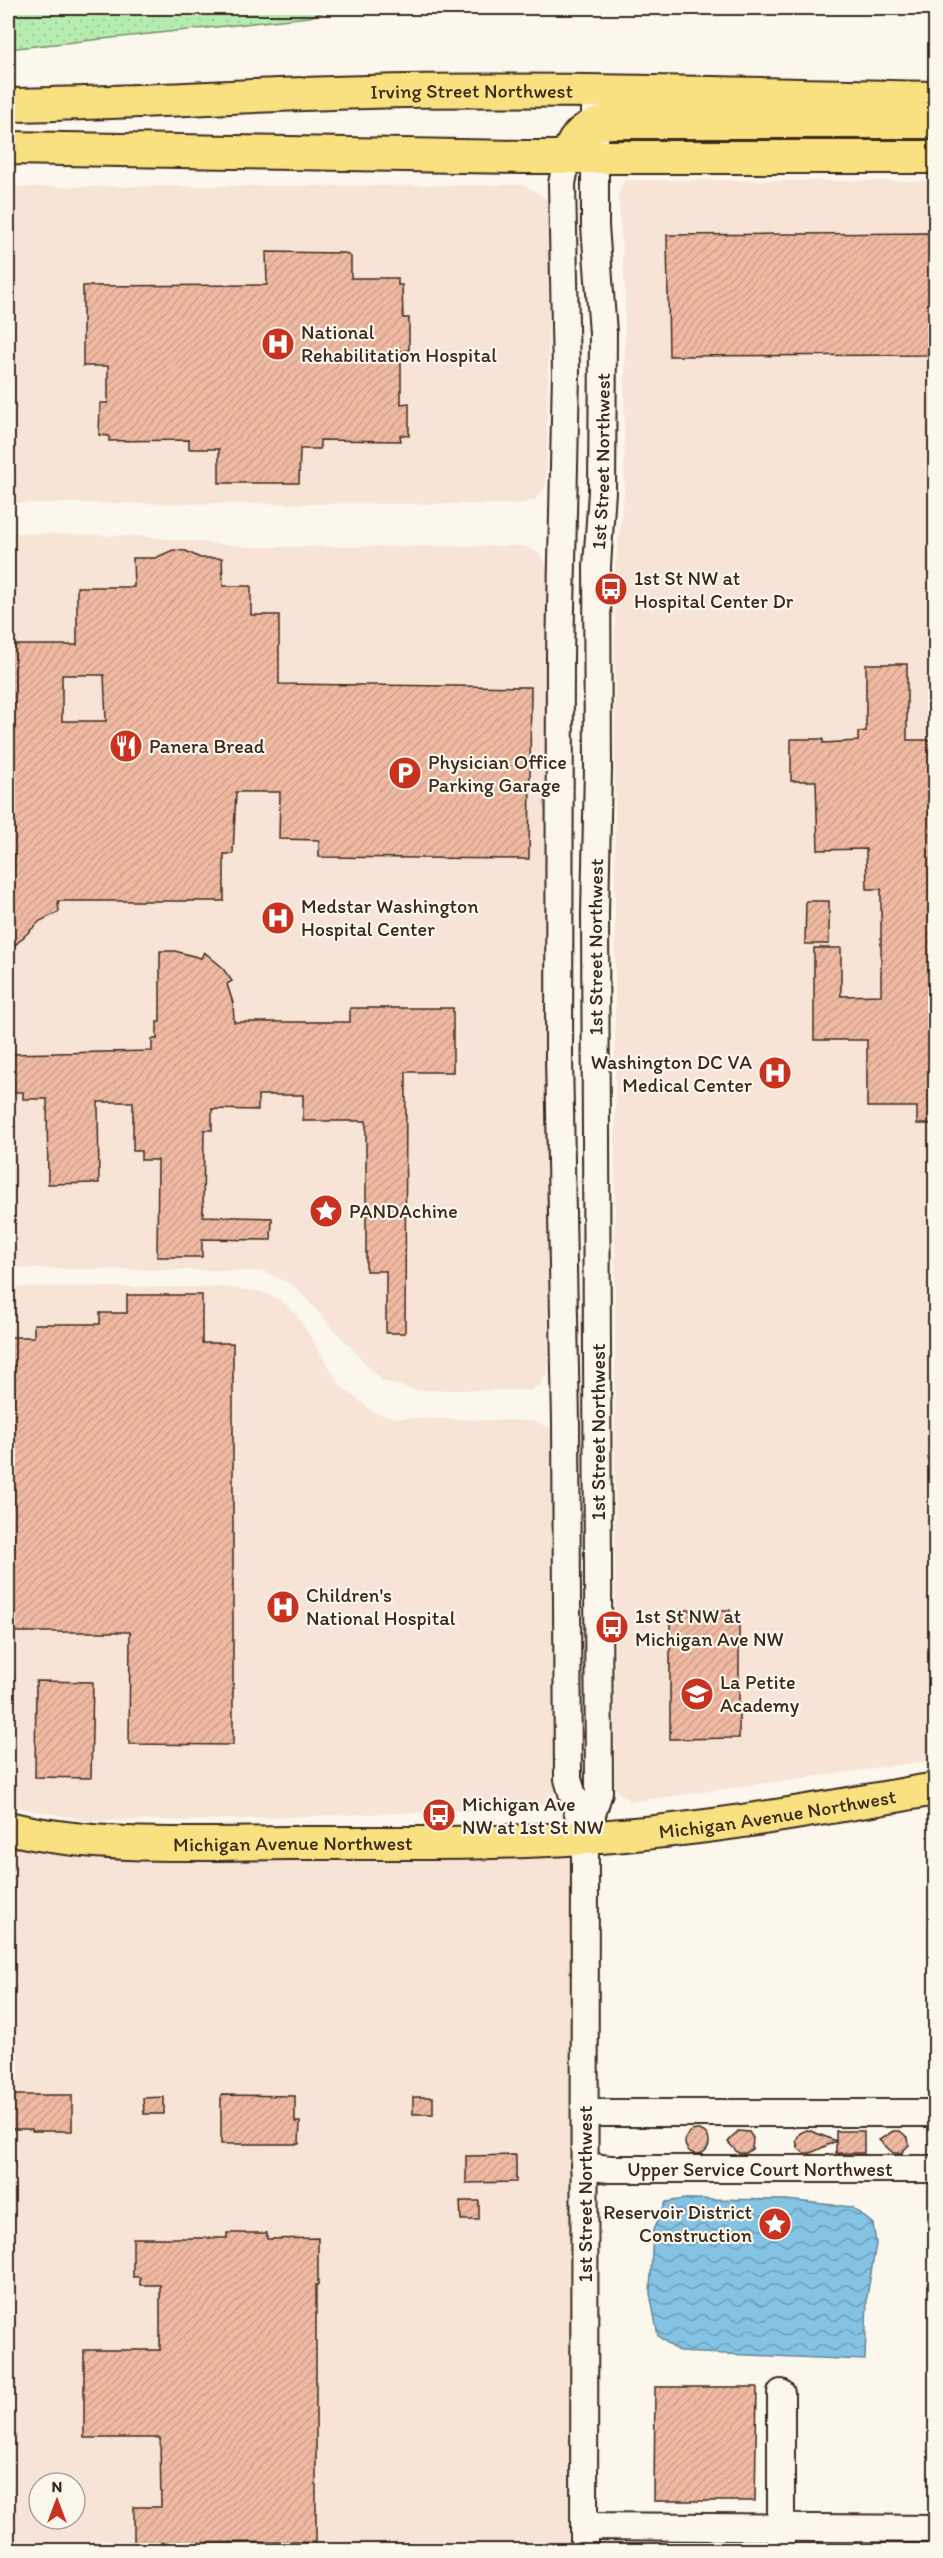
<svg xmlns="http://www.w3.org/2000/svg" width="943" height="2558" viewBox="0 0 943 2558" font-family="Itim,sans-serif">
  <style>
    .built { fill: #f7e4d6; fill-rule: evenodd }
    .grass { fill: url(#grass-dots); stroke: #788c67; stroke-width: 1.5 }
    .water { fill: url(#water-waves); stroke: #678695; stroke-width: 1.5 }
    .building { fill: url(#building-hatch); stroke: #3b2a1e; stroke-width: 1.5; fill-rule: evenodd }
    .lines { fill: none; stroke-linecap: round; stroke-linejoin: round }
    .minor-casing { stroke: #3b2a1e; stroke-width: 30 }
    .major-casing { stroke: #3b2a1e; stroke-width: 36 }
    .minor { stroke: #fbf7ec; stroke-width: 26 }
    .major { stroke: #f9e181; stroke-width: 32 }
    .labels { text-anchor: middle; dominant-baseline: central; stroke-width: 4.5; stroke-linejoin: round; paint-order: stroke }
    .street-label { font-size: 20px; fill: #3b2a1e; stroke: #fbf7ec }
    .poi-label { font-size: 20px; fill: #3b2a1e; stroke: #fbf7ec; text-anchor: start }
  </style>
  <defs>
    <pattern id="grass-dots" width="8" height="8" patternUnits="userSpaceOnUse" patternTransform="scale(1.5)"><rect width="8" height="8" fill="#b5edb0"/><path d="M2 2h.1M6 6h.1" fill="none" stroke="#9dcb97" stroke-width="1.8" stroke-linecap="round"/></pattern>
    <pattern id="water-waves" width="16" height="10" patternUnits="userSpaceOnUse" patternTransform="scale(1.5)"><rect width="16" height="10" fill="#84c3e4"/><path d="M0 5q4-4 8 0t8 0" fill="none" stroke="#6d9fb8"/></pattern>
    <pattern id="building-hatch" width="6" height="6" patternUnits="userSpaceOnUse" patternTransform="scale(1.5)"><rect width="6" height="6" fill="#efb9a2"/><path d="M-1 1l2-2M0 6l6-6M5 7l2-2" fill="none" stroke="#ce9f8b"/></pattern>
  </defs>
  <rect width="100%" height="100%" fill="#fbf7ec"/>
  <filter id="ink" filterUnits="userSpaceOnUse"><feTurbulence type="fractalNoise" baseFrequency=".0167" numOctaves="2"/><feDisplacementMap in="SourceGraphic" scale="12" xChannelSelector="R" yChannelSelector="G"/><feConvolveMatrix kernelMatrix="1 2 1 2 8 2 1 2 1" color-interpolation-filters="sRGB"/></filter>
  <g filter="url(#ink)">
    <g class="built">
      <path d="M625 180 935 181V1760L630 1802 615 1789V569L624 490 625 288 618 195Z"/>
      <path d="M524 185 551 201 546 486 535 500 518 504 8 503V187Z"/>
      <path d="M8 533 137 536 251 547 524 546 539 553 548 567V1372L540 1385 531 1390H415L382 1381 294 1286 263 1271 8 1268Z"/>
      <path d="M8 1287H221L258 1291 279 1299 298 1317 341 1386 373 1412 394 1418 534 1421 557 1431 559 1784 550 1801 534 1808 209 1820 92 1821 8 1806Z"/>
      <path d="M8 1820 114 1842 585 1837 584 2550H8ZM39 2483H75V2519H39Z"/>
    </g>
    <path class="grass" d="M8 8H336L309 17 8 49Z"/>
    <path class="water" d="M685 2199 786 2200 852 2207 873 2224 876 2244 867 2296 865 2360 679 2352 658 2336 650 2293 653 2230 666 2202Z"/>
    <g class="building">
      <path d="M936 233V355L669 356 667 235Z"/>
      <path d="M266 252 345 253 351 257V278H398V285H402L403 318H409V350L401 351V404L409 403V436L400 435 401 441 320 440V449H300L299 483H219V449H189V440L109 441V436L99 435 100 403H108V366H83V286L267 285Z"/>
      <path d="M173 550 186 551 200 558H222L223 586H251V615H279V684L531 687 529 859 319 857V840L279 839 280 792H236L233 854H224V901H58L59 912 40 921 8 952V645H77V587H134L133 558H155ZM62 675H104L106 721H62Z"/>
      <path d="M866 664H907V740H936V1124H917V1107H867V1040H814V948H841V996L881 995V889H867L866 849 818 850 816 781H791V739H823V743L858 741V732L866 731Z"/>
      <path d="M806 901H829V944H805Z"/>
      <path d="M160 951H175L201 958 204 952 221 966 232 981 227 984 233 1003 234 1022H350V1008H453V1072H406L405 1333H386V1271H366V1121H303V1095H258V1110L212 1109V1130H204L203 1216 272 1218 271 1240 202 1239V1257H157L158 1160H141V1151H133V1102H98L99 1183 48 1184 47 1099H23V1092H8V1054L152 1051V1039H157V1022H160Z"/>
      <path d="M127 1295H202V1343H233V1745L129 1744 130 1632H8V1337H34V1324H100V1313H127Z"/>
      <path d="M680 1610H730V1619H739V1738L670 1739V1619H680Z"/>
      <path d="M36 1681 93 1682 91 1778 35 1777Z"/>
      <path d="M8 2095H72V2131H32V2129H8Z"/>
      <path d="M221 2095 295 2096V2122H300L299 2144H221Z"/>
      <path d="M164 2097V2114H144L143 2098Z"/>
      <rect x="413" y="2097" width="20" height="17"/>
      <path d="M807 2130 811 2131 836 2141 811 2153H804L798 2148 796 2140 800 2133Z"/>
      <circle cx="697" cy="2142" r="12"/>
      <path d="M738 2131 749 2132 753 2138 752 2149 746 2153H738L728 2142Z"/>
      <rect x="836" y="2131" width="28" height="22"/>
      <path d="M893 2131H900L908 2138 909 2145 901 2153H893L879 2140Z"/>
      <path d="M516 2155V2182L466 2183V2156Z"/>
      <path d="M460 2201H479V2220H461Z"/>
      <path d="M227 2233H267V2239L318 2238V2285H316V2542L161 2543 160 2550H134V2507H161L160 2438H84V2350H160V2285H140V2277H133V2238H227Z"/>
      <path d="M655 2387H757L755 2501H654Z"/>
    </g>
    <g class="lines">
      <defs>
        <g id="minor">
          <path d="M567 157 562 184 566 372 560 656 559 1057 566 1422 568 1779 585 1837 584 2550"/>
          <path id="s1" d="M585 1837 599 1792 595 914 598 768 597 566 602 491 603 333 595 226V91"/>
          <path d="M585 2113H936"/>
          <path id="s2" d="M584 2166 610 2169H936"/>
          <path d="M584 2526 936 2529"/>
          <path d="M781 2550V2393"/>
        </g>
        <g id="major">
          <path id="s3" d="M8 105C141 103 275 93 408 91 584 89 760 94 936 98"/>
          <path d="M8 148 523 157H936"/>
          <path d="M567 157C575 134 585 125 610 122H936"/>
          <path id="s4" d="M8 1828C99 1849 194 1844 288 1843 403 1843 520 1845 634 1834 735 1825 836 1806 936 1789"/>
        </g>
      </defs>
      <use href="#minor" class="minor-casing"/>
      <use href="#major" class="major-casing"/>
      <use href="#minor" class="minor"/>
      <use href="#major" class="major"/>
    </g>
  </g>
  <defs>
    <symbol id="hospital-disc" viewBox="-11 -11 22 22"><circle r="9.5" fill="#c8321e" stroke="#fbf7ec"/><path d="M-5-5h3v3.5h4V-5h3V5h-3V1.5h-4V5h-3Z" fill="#fff"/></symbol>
    <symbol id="bus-disc" viewBox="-11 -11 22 22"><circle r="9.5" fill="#c8321e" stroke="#fbf7ec"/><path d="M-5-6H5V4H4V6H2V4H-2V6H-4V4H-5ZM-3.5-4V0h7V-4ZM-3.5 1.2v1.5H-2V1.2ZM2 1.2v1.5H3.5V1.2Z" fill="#fff"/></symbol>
    <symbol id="restaurant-disc" viewBox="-11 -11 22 22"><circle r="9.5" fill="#c8321e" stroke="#fbf7ec"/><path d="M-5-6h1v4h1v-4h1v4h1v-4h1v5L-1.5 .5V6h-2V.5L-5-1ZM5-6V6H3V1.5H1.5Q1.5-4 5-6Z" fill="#fff"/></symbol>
    <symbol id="parking-disc" viewBox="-11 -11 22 22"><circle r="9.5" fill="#c8321e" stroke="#fbf7ec"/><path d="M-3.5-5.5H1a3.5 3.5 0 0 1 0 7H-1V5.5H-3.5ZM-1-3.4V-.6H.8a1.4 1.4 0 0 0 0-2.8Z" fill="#fff"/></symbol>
    <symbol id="sight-disc" viewBox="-11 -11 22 22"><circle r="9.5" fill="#c8321e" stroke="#fbf7ec"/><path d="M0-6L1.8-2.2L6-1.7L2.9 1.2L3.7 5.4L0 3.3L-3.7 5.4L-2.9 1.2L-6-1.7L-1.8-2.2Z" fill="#fff"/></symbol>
    <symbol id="school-disc" viewBox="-11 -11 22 22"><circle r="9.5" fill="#c8321e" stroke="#fbf7ec"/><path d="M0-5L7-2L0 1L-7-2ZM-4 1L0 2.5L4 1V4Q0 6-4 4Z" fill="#fff"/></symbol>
  </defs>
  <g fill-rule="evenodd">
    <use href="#hospital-disc" x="259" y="325" width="38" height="38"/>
    <use href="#bus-disc" x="592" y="570" width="38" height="38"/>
    <use href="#restaurant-disc" x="107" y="727" width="38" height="38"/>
    <use href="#parking-disc" x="386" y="754" width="38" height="38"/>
    <use href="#hospital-disc" x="259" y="899" width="38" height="38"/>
    <use href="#hospital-disc" x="756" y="1054" width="38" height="38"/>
    <use href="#sight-disc" x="307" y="1192" width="38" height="38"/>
    <use href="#hospital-disc" x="264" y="1588" width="38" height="38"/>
    <use href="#bus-disc" x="593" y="1608" width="38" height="38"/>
    <use href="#school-disc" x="678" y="1675" width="38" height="38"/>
    <use href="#bus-disc" x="420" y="1796" width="38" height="38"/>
    <use href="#sight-disc" x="756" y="2205" width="38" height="38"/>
  </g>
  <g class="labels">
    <g class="street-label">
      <text stroke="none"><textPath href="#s3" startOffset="464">Irving Street Northwest</textPath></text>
      <text stroke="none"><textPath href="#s1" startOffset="1378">1st Street Northwest</textPath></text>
      <text stroke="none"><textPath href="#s1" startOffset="892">1st Street Northwest</textPath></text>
      <text transform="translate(598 1432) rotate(-90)">1st Street Northwest</text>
      <text stroke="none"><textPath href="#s4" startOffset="772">Michigan Avenue Northwest</textPath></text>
      <text stroke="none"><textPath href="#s4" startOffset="286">Michigan Avenue Northwest</textPath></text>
      <text stroke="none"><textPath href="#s2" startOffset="176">Upper Service Court Northwest</textPath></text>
      <text transform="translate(585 2194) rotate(-90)">1st Street Northwest</text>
    </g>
    <g class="poi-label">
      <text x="301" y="332">National<tspan x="301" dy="23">Rehabilitation Hospital</tspan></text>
      <text x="634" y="578">1st St NW at<tspan x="634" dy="23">Hospital Center Dr</tspan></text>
      <text x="149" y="746">Panera Bread</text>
      <text x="428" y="762">Physician Office<tspan x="428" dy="23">Parking Garage</tspan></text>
      <text x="301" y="906">Medstar Washington<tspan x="301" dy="23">Hospital Center</tspan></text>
      <text x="752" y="1062" text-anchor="end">Washington DC VA<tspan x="752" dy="23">Medical Center</tspan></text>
      <text x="349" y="1211">PANDAchine</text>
      <text x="306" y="1595">Children's<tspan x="306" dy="23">National Hospital</tspan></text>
      <text x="635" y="1616">1st St NW at<tspan x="635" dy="23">Michigan Ave NW</tspan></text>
      <text x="720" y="1682">La Petite<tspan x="720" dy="23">Academy</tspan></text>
      <text x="462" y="1804">Michigan Ave<tspan x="462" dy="23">NW at 1st St NW</tspan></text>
      <text x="752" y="2212" text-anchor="end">Reservoir District<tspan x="752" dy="23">Construction</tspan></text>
    </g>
  </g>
  <rect width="943" height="2558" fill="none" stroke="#fbf7ec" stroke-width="30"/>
  <rect x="15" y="15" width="913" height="2528" fill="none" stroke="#3b2a1e" stroke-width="2" filter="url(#ink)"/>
  <g transform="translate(57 2501)"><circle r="28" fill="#fbf7ec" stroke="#aea59a" stroke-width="1.5"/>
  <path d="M0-4.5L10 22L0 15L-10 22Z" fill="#c8321e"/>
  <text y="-9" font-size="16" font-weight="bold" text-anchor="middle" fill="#3b2a1e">N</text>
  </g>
</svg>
